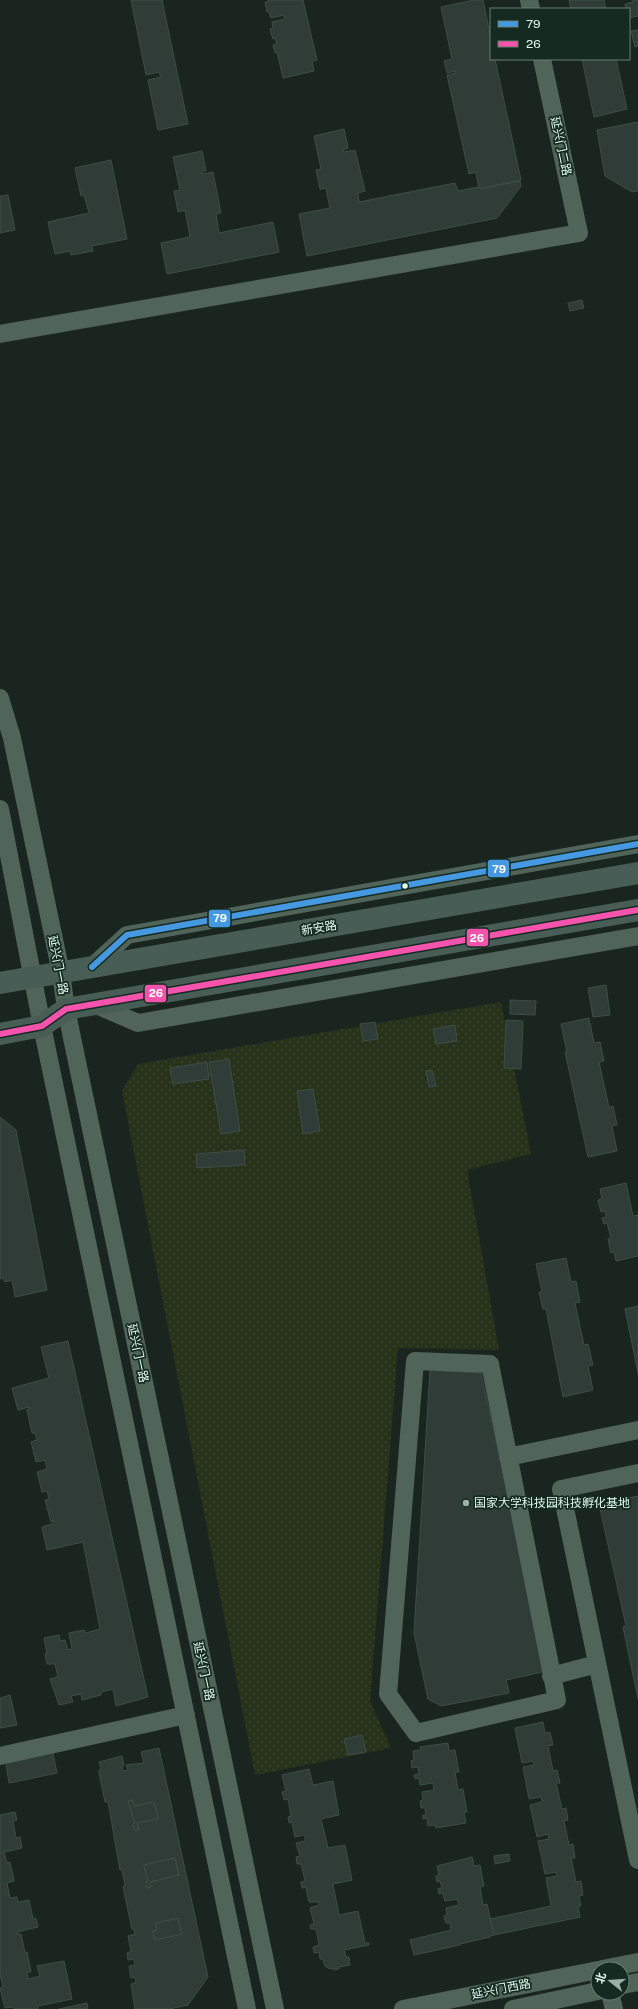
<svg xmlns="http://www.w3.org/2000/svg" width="638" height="2009" viewBox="0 0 638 2009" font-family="'Public Sans','Noto Sans SC',sans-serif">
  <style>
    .grass { fill: url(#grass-dots) }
    .building { fill: #2f3c37; stroke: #3e4e47; fill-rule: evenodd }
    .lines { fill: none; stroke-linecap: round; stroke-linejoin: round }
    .minor { stroke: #506459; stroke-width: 18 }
    .major { stroke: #495d57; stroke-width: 22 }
    .bus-1-casing { stroke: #152a21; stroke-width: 9 }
    .bus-2-casing { stroke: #152a21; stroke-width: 9 }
    .bus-1 { stroke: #4699e1; stroke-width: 6 }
    .bus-2 { stroke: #f653ac; stroke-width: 6 }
    .bus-dot { fill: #e1fbee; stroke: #152a21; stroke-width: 1.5 }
    .poi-dot { fill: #9bb0a6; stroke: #152a21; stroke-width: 1.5 }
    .labels { text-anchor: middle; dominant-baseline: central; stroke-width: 3.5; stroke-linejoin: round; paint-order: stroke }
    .street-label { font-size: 12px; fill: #e1fbee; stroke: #152a21 }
    .poi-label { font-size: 12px; fill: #e1fbee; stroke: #152a21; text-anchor: start }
    .line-badge { stroke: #152a21; stroke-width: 1.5 }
    .badge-label { font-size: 11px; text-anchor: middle; font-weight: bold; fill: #fff }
  </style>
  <defs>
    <pattern id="grass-dots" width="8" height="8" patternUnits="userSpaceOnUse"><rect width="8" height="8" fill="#283119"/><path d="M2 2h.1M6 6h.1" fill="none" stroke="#3d4630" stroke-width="1.8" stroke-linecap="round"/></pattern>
  </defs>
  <rect width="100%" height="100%" fill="#1a2520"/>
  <path class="grass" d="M501 1002 531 1154 467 1170 499 1350 398 1348 370 1701 391 1748 255 1775 122 1091 138 1064Z"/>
  <g class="building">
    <path d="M131 0H162L188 124 158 130 148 80 161 77 159 72 146 75Z"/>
    <path d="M268 0H303L317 60 312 61 314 71 283 78 277 52 275 53 273 45 277 44 275 38 273 39 270 29 273 28 272 22 285 19 284 15 271 18 269 12H267L265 2H268Z"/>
    <path d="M474 0H483L491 39V59H495L521 180 479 189 476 172 469 174 447 75 456 73 455 71 447 73 444 61 452 59 441 7Z"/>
    <path d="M569 0H604L606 9H571Z"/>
    <path d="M633 0H638V16L629 18V9H626L625 4 633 2Z"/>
    <path d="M638 30V46L635 47 631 31Z"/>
    <path d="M582 59H616L627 109 594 117Z"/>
    <path d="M638 122V191L632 192 605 176 597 130Z"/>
    <path d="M344 129 348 148 343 150 344 152 355 150 365 191 358 193 359 202 455 183 458 191 478 187 480 189 520 181 521 186 497 218 307 256 299 214 330 208 326 188 320 189 316 170 321 169 314 136Z"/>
    <path d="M202 151 206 171H202V174L213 172 221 213 216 214 219 233 273 222 279 252 167 274 161 243 190 237 185 210 178 212 174 191 180 190 173 157Z"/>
    <path d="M111 160 127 239 92 246 93 251 71 255 70 251 55 254 48 222 89 213 84 195 81 196 75 168Z"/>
    <path d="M8 195 15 230 0 233V196Z"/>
    <path d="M582 300 584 308 570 311 568 303Z"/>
    <path d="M606 985 610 1015 593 1017 588 988Z"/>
    <path d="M510 1000 536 1001 535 1015 510 1014Z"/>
    <path d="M589 1018 594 1043 600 1042 604 1061 599 1062 609 1107 613 1106 617 1125 612 1126 617 1151 588 1157 565 1052H567L561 1024Z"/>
    <path d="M506 1020 523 1021 521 1069 504 1068Z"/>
    <path d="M375 1022 378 1039 363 1041 360 1024Z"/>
    <path d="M455 1025 457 1041 436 1044 433 1029Z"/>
    <path d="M229 1059 240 1131 221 1134 209 1062Z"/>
    <path d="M207 1062 209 1079 173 1084 170 1068Z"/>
    <path d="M432 1070 436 1086 429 1087 426 1071Z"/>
    <path d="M313 1089 320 1131 303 1134 297 1091Z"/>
    <path d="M0 1117 16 1130 47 1290 15 1297 12 1280 5 1282 3 1278 0 1279Z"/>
    <path d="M244 1150 245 1165 197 1168 196 1154Z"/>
    <path d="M626 1183 633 1216 638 1215V1256L616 1261 614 1252 611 1253 608 1239 611 1238 607 1223 604 1224 602 1218 606 1217 605 1211 601 1212 598 1200 602 1199 600 1189Z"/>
    <path d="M566 1258 571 1282 576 1281 580 1302 575 1303 584 1345 588 1344 593 1365 588 1366 593 1390 563 1397 546 1309H543L539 1292H542L536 1264Z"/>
    <path d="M638 1306V1373L625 1309Z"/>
    <path d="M68 1341 148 1697 116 1706 113 1689 101 1692V1695L82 1700 81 1694 71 1696 73 1702 59 1705 50 1679 58 1677 55 1664H47L45 1654 47 1653 44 1638 59 1635 60 1641 65 1640 68 1650 72 1649 69 1633 84 1630 86 1633 100 1629 83 1542 47 1550 42 1527 55 1523 54 1521 51 1522 45 1500 49 1499 47 1491 42 1492 37 1472 47 1469 45 1460 36 1462 31 1442 37 1440 35 1433H32L27 1410 29 1409V1407L18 1410 12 1388 49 1378 41 1347Z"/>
    <path d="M430 1370 481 1373 547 1671 506 1680 509 1693 441 1706 428 1699 414 1633Z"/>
    <path d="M638 1496V1699L623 1627 626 1626 599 1504Z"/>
    <path d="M10 1695 17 1725 0 1728V1698Z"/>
    <path d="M543 1722 545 1733 550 1732 553 1745 548 1746 553 1771 557 1770 560 1783H556L562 1809 566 1808 568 1820 564 1821 569 1845 573 1844 575 1858H571L576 1882 581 1881 583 1895 579 1896 581 1906H578L580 1917 494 1935 490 1919 551 1906 546 1878 557 1876 556 1872 545 1874 538 1841 549 1839 548 1834 537 1837 530 1805 542 1802 541 1797 529 1799 523 1767 534 1765 533 1761 522 1763 515 1728Z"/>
    <path d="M362 1735 366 1752 348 1755 344 1739Z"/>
    <path d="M448 1743 449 1751 455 1750 459 1772H455L458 1790 463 1789 467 1812 464 1813 466 1823 436 1828 435 1825 428 1826 427 1818 423 1819V1815H426L425 1808H421L420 1801 423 1800 422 1792 434 1790 433 1783 420 1785 419 1778 415 1779 414 1775 419 1774 418 1767 412 1768 411 1761 414 1760 413 1751 421 1750 420 1747Z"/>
    <path d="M159 1748 208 1977 188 2005 169 2009H135L131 1984 136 1983 135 1977 131 1978 129 1966 135 1965 134 1959 128 1960 127 1953 131 1951 128 1936 135 1934 134 1929H132L123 1887 125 1885 122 1870H120L108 1802H105L99 1773V1770L101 1769 99 1762 122 1756 124 1765 122 1767 123 1771 128 1770 126 1765 144 1763 141 1752ZM133 1800 134 1806 154 1802 158 1819 137 1823 139 1830H134L133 1824 135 1823 128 1801ZM175 1858 179 1875 150 1882 151 1887 147 1888 146 1882H148L144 1865ZM178 1918 182 1934 155 1940 153 1931 157 1930 156 1923Z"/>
    <path d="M52 1749 57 1773 9 1783 5 1758Z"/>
    <path d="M309 1769 313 1785 333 1781 339 1815 321 1819 328 1848 345 1845 352 1880 333 1884 339 1915 358 1911 365 1943H369V1945L344 1950 346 1957H349L350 1965 339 1967V1969L334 1970V1968L330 1969 325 1966 323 1959H320L319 1952 314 1953 313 1947 319 1945 316 1929H311L310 1925 314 1924 310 1908 319 1905V1902H309L306 1887 302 1888 301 1882 305 1881 301 1864H297L296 1857 300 1856 296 1843 305 1841V1837L304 1835 295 1837 292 1822 289 1823 288 1817 291 1816 288 1799 284 1800 282 1792 286 1791 282 1775Z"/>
    <path d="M133 1800 134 1806 154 1802 158 1819 137 1823 139 1830H134L133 1824 135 1823 128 1801Z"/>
    <path d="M15 1812 17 1820 13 1821 16 1838 20 1837 22 1848 4 1852 7 1863 10 1862 14 1881 7 1883 10 1898 17 1897 18 1902 29 1900 33 1919 36 1918 38 1927 17 1932V1934H21L25 1953 27 1952 31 1972H27L28 1979 40 1976 37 1966 64 1961 72 1999 38 2006V2009H14L13 2007 5 2008 0 1988 3 1987 0 1974V1815Z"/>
    <path d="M509 1854 510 1861 495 1864 494 1856Z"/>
    <path d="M472 1857 474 1866 480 1865 484 1886 480 1887 483 1905 487 1904 494 1935 490 1936V1937L460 1944V1945L414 1955 410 1940 451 1930 450 1923H446L444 1916 447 1915 446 1908 459 1905 457 1899 445 1901 443 1893 439 1894 438 1889 442 1888 440 1881 437 1882 436 1876 439 1875 437 1866Z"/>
    <path d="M175 1858 179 1875 150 1882 151 1887 147 1888 146 1882H148L144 1865Z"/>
    <path d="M178 1918 182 1934 155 1940 153 1931 157 1930 156 1923Z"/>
    <path d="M87 2003 88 2009H59Z"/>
  </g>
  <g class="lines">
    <g class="minor">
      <path d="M529 0 531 9"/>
      <path d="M0 334 579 233 542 59"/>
      <path d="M0 698 12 738 61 973 66 1009 275 2009"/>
      <path d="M0 809 42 1026 247 2009"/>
      <path d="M92 967 127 935 638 844"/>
      <path d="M94 1004 138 1023 638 936"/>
      <path d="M415 1361 490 1364 557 1700 416 1733 388 1694Z"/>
      <path d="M508 1457 638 1430"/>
      <path d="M638 1473 561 1489 638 1860"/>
      <path d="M551 1676 597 1664"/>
      <path d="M0 1756 186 1715"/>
      <path d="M602 1969 638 1962"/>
      <path d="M622 1985 638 1982"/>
      <path d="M610 1993 614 2009"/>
      <path d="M403 2009 598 1970"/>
      <path d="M513 2009 598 1991"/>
    </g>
    <g class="major">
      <path d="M0 983 638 873"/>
      <path d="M0 1034 42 1026 66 1009 638 910"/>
    </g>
    <defs>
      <path id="bus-1" d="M92 967 127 935 638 844"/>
      <path id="bus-2" d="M0 1034 42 1026 66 1009 638 910"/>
    </defs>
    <use href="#bus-1" class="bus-1-casing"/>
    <use href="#bus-2" class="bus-2-casing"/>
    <use href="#bus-1" class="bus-1"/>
    <use href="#bus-2" class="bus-2"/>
  </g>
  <circle class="bus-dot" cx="405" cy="886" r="3.5"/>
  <circle class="poi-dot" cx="466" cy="1503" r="4"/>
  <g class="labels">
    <g class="street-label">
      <text transform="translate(561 146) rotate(78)">延兴门二路</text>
      <text transform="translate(319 928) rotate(-10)">新安路</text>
      <text transform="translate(58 965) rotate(79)">延兴门一路</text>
      <text transform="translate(138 1353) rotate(78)">延兴门一路</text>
      <text transform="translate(204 1671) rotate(78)">延兴门一路</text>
      <text transform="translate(501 1989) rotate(-11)">延兴门西路</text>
    </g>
    <g class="poi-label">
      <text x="474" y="1503">国家大学科技园科技孵化基地</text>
    </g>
  </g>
  <g class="line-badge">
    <rect x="487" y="859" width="23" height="19" rx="4" fill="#4699e1"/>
    <rect x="208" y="909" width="23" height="19" rx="4" fill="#4699e1"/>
    <rect x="466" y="928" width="23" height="19" rx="4" fill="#f653ac"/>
    <rect x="144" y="984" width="23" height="19" rx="4" fill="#f653ac"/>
  </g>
  <g class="badge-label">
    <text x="499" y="873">79</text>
    <text x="220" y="922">79</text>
    <text x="477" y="942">26</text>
    <text x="156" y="997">26</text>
  </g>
  <rect x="490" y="8" width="140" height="52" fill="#152a21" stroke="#677e73"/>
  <rect x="498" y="21" width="20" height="6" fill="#4699e1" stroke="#677e73"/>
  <text x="526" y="28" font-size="12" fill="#e1fbee">79</text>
  <rect x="498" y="41" width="20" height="6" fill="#f653ac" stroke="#677e73"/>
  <text x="526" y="48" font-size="12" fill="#e1fbee">26</text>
  <g transform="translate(610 1981) rotate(287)"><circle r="19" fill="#152a21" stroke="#677e73"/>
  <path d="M0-3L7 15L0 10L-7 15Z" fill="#9bb0a6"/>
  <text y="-6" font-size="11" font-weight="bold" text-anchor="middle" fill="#e1fbee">北</text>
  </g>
</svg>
